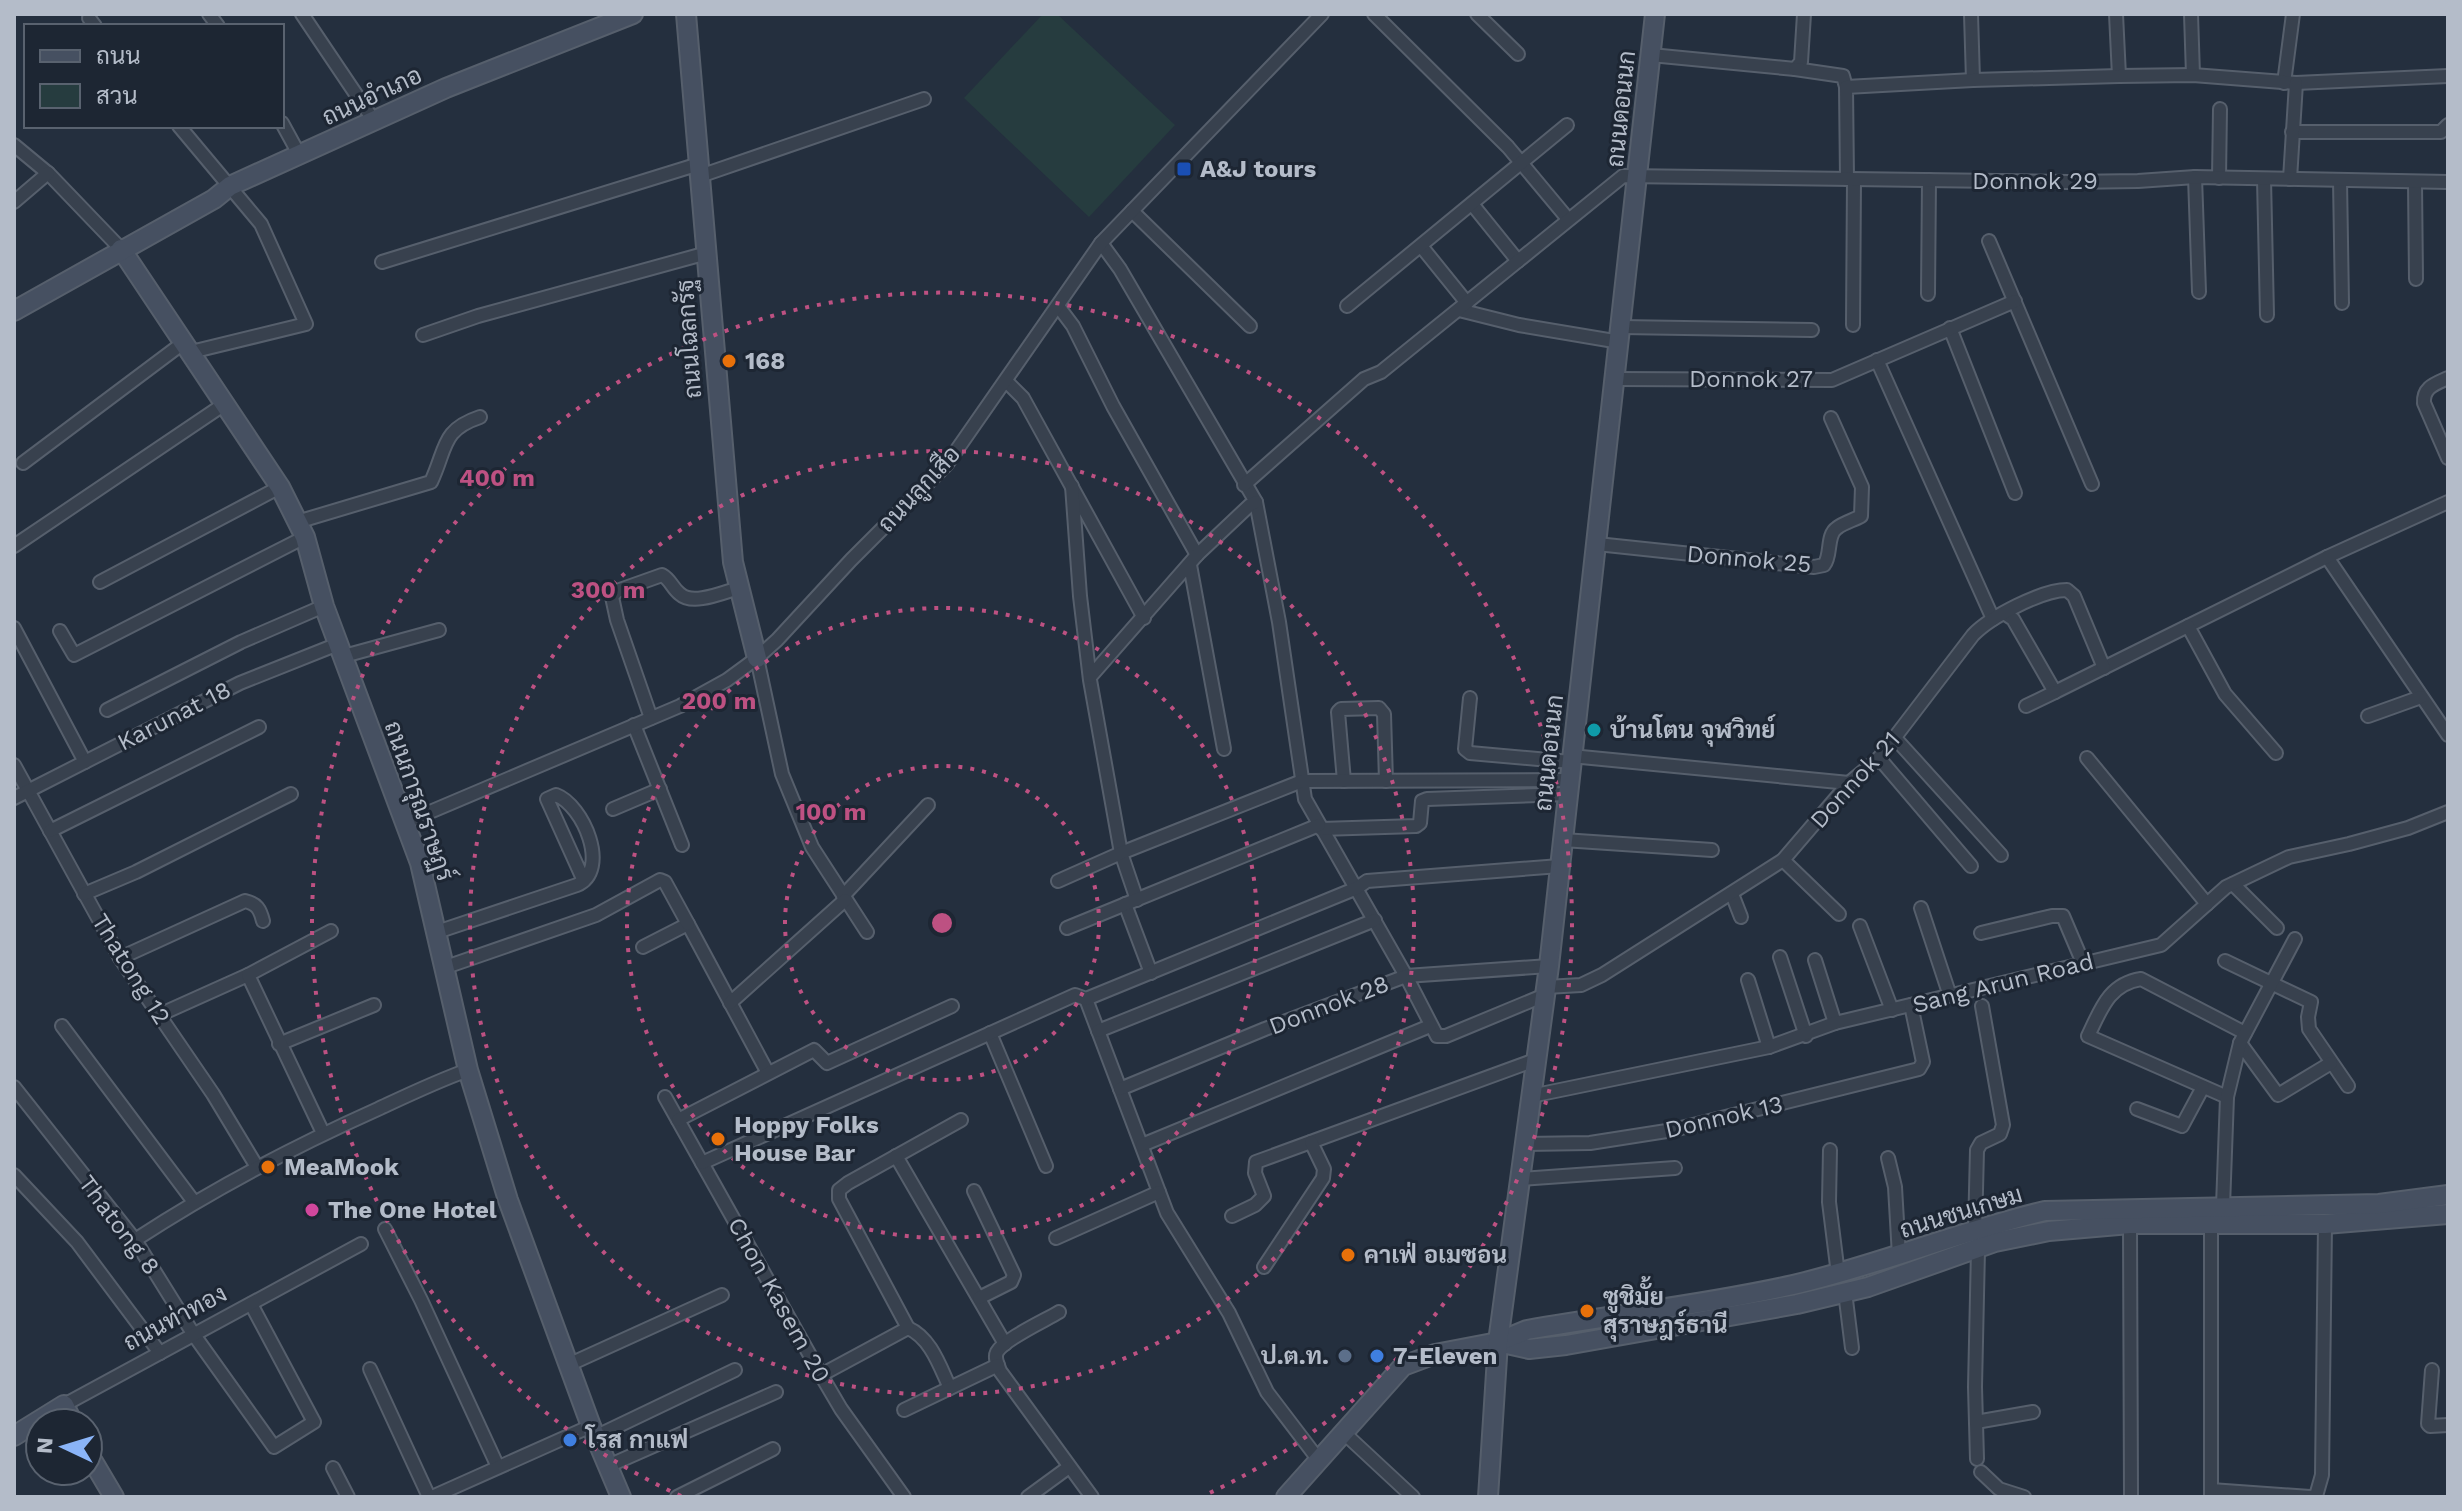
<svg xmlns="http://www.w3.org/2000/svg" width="2462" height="1511" viewBox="0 0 2462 1511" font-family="'Work Sans',Sarabun,sans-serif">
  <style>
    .green { fill: #263c3f }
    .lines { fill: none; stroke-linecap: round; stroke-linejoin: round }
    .street-casing { stroke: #565f6c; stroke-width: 16 }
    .secondary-casing { stroke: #565f6c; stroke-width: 22 }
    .street { stroke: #38414e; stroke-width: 12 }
    .secondary { stroke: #465061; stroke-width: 18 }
    .ring { fill: none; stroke: #bd5182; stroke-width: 4; stroke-dasharray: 4 8 }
    .transit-dot { fill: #1a4fb4; stroke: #1d2633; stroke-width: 3 }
    .food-dot { fill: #e8710a; stroke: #1d2633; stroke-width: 3 }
    .culture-dot { fill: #0f9aa8; stroke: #1d2633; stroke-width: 3 }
    .hotel-dot { fill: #d1479c; stroke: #1d2633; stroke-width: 3 }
    .service-dot { fill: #5c6f8a; stroke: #1d2633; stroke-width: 3 }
    .shop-dot { fill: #3f7fe0; stroke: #1d2633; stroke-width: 3 }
    .labels { text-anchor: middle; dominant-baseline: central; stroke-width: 6; stroke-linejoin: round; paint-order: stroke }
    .street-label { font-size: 24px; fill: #b4bcc9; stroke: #1d2633 }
    .poi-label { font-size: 24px; font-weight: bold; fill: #b4bcc9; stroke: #1d2633; text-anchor: start }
    .centre { fill: #bd5182; stroke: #1d2633; stroke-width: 4 }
    .ring-label { font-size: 24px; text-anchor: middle; font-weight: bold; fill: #bd5182; stroke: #1d2633; stroke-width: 6; stroke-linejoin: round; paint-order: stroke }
  </style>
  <rect width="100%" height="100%" fill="#242f3e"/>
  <path class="green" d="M1043 14H1057L1175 125 1089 217 964 98Z"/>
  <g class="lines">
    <defs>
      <g id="street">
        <path d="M209 14 218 26"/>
        <path d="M302 14 374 121"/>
        <path d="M1374 14 1508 147 1568 219"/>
        <path d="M1477 14 1518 54"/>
        <path d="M1971 14 1973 80"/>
        <path d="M2116 14 2119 76"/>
        <path d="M2191 14 2193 75"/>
        <path d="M89 18 95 26"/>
        <path d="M1651 55 1795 69 1801 62 1804 14"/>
        <path d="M1795 69 1843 76 1846 87"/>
        <path d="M2284 83 2293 14"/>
        <path d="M282 123 300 156"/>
        <path d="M179 126 261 224 306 324 191 352"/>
        <path d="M2292 132H2441L2448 125"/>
        <path d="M14 145 49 174 121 249"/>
        <path d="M700 176 924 99"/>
        <path d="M2195 177 2199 292"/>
        <path d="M2219 178 2220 109"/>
        <path d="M1847 179 1846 87 1973 80 2119 76 2193 75 2296 83 2448 76"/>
        <path d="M2264 179 2267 315"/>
        <path d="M2290 179 2296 83"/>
        <path d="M2340 180 2342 303"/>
        <path d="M2415 183 2416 279"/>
        <path d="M14 202 48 173"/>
        <path d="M1472 204 1518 261"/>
        <path d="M1132 211 1250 326"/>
        <path d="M1989 241 2092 484"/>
        <path d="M1101 243 1120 269 1256 502 1279 622 1305 799 1406 976 1437 1036H1446L1545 995"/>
        <path d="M1421 246 1467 303"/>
        <path d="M382 262 699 164"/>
        <path d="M1928 294 1929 180"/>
        <path d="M1058 306 1073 326 1113 406 1197 555"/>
        <path d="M1347 306 1567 125"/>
        <path d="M1459 310 1519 325 1620 342"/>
        <path d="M1853 325 1854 180"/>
        <path d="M1621 327 1812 330"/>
        <path d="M1950 328 2015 493"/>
        <path d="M423 335 478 316 707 253"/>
        <path d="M1877 360 1993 619"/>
        <path d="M2448 378C2435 384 2423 387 2424 403L2448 458"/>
        <path d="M1615 379 1832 380 2015 301"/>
        <path d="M1006 381 1023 398 1144 618"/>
        <path d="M23 463 183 343"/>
        <path d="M1244 485 1364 379 1381 372 1623 176 2068 182 2138 181 2195 177 2448 182"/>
        <path d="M1072 486 1080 596 1090 680 1121 853 1137 900"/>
        <path d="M297 522 431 482C447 448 441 430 480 417"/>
        <path d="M1597 544 1814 567 1824 565C1832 555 1826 535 1837 528 1843 523 1854 520 1861 516L1862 487 1831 418"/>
        <path d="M14 546 226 403"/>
        <path d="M2327 557 2448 735"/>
        <path d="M1190 565 1224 749"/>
        <path d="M100 582 280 487"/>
        <path d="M2004 613 2013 619 2055 692 2327 557 2448 502"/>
        <path d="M2188 626 2225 694 2276 753"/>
        <path d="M14 628 85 762"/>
        <path d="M60 631 74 655 305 537"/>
        <path d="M344 656 439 630"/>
        <path d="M757 658 782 774 812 847 867 932"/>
        <path d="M1090 677 1197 555 1250 505 1256 502"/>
        <path d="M1470 698 1465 749 1470 753 1571 762"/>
        <path d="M2026 706 2055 692"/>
        <path d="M107 710 241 642 324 606"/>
        <path d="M2368 716 2421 697"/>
        <path d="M651 718 617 620 612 597 617 591 662 575C671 580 672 588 680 594 693 606 724 592 739 588"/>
        <path d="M634 725 682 845"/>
        <path d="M1895 738 2001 855"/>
        <path d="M1571 756 1849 783"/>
        <path d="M1879 758 1971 866"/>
        <path d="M2087 758 2207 904"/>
        <path d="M14 765 120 958 213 1094 257 1167"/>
        <path d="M1344 781 1338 712 1341 709 1379 708 1384 714 1386 781"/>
        <path d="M14 798 240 683 338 644"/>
        <path d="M613 809 660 789"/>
        <path d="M404 823 680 706 727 680 757 658 777 640 851 560 947 464 1101 243 1322 14"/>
        <path d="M1321 829 1416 826 1420 823 1422 801 1427 799 1568 794"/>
        <path d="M50 831 259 727"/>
        <path d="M1563 840 1712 850"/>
        <path d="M1783 860 1839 914"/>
        <path d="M1058 881 1121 853 1302 781 1569 780"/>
        <path d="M2233 884 2277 928"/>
        <path d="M84 894 136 872 291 794"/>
        <path d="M1732 894 1741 917"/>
        <path d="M843 896 928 805"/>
        <path d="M1125 904 1151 973"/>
        <path d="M1921 908 1950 996"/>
        <path d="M1860 926 1892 1010"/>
        <path d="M1067 928 1319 825"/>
        <path d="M434 933 577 885C611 870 583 805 556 795L547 799 584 881"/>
        <path d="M1981 933 2052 916H2063L2083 963"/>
        <path d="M643 947 688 924 768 1073"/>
        <path d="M1780 957 1806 1036"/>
        <path d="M120 958 245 901C257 904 260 909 263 921"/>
        <path d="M1815 960 1835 1023"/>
        <path d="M2225 961 2311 1002 2308 1017 2309 1029 2348 1086"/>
        <path d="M443 968 596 915 660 880 665 882 688 924"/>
        <path d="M1748 980 1769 1047"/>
        <path d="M1546 987 1581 985 1602 975 1783 860 1849 783 1879 758 1973 635C1990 617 2042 590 2067 590L2074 596 2104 668"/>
        <path d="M1086 999 1167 1213 1229 1313 1267 1392 1318 1459"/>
        <path d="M730 1003 845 900"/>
        <path d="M159 1015 248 975"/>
        <path d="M62 1026 194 1202"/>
        <path d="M1098 1031 1375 920"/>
        <path d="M990 1033 1046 1166"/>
        <path d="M2240 1043 2278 1095 2331 1063"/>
        <path d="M279 1044 374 1005"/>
        <path d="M14 1087 135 1240 194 1335 274 1447 314 1422 251 1304"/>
        <path d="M1120 1089 1265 1029 1406 976 1549 966"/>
        <path d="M1531 1096 1769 1047 1835 1023 2161 945 2226 887 2289 857 2349 844 2408 828 2448 812"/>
        <path d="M665 1097 821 1375 841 1409 904 1497"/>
        <path d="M2227 1097 2088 1036C2101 1009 2109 984 2141 979L2245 1033"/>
        <path d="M2137 1109 2182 1126 2203 1087"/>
        <path d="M678 1120 814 1050 827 1063 952 1006"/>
        <path d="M323 1133 248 975 331 931"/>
        <path d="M1525 1144 1590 1143 1673 1130 1919 1069 1923 1062 1911 1005"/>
        <path d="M1142 1145 1430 1026"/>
        <path d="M1830 1150 1829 1202 1838 1274"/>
        <path d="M896 1156 1005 1344"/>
        <path d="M1888 1158 1895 1187 1899 1256"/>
        <path d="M702 1163 1075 995 1086 999 1357 888 1367 881 1560 866"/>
        <path d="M14 1175 77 1242 160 1353"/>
        <path d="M1520 1179 1675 1168"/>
        <path d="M974 1191 1014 1275 1011 1282 979 1298"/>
        <path d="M2223 1206 2227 1097 2240 1043 2295 939"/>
        <path d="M1232 1216 1255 1205 1264 1196 1255 1173 1256 1162 1535 1060"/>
        <path d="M2130 1224 2131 1497"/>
        <path d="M385 1229 421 1300 498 1467"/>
        <path d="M1975 1231 1977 1150 1981 1143 2000 1134 2003 1125 1982 1006"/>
        <path d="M1056 1238 1159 1192"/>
        <path d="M135 1240C213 1189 293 1147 378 1109 408 1095 437 1081 468 1070"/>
        <path d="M1264 1267 1323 1178 1324 1169 1311 1142"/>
        <path d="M1845 1292 1852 1348"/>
        <path d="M1059 1312C1046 1320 1004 1339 997 1352 994 1358 998 1365 1000 1371L1092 1497"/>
        <path d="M908 1328C931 1338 940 1367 950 1388"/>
        <path d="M568 1365 722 1295"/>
        <path d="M370 1369 429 1497"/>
        <path d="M2432 1370 2428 1424 2430 1426 2448 1425"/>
        <path d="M821 1375 908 1328 839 1199V1190L848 1183 961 1120"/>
        <path d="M64 1405 361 1244"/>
        <path d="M904 1410 998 1365"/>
        <path d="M1976 1422 2033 1412"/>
        <path d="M1343 1432 1413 1497"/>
        <path d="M595 1437 735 1370"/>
        <path d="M1977 1459 1975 1387 1978 1250"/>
        <path d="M608 1466 776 1392"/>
        <path d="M333 1468 348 1497"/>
        <path d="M1981 1472 1999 1489 2024 1497"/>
        <path d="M2211 1490 2310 1497"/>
        <path d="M432 1497 591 1426"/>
        <path d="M677 1497 773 1449"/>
        <path d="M1028 1497 1069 1467"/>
        <path d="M2211 1497V1224"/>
        <path d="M2310 1497 2316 1496 2322 1475 2325 1224"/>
      </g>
      <g id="secondary">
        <path d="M686 14 733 562 757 658"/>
        <path d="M121 249 280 487 305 537 324 606 420 863 468 1070 508 1200 591 1426 621 1497"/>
        <path d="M14 311 214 199 230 186 446 88 633 14"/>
        <path d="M1498 1342 1529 1349 1566 1345 1797 1304 1868 1287 1995 1242 2049 1231 2130 1224H2325L2448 1214"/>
        <path d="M14 1436 64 1405 73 1423"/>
        <path d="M88 1453 114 1497"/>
        <path d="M1286 1497 1403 1366 1435 1354 1498 1342 1527 1330C1616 1314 1705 1305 1793 1285 1879 1265 1960 1231 2045 1211L2379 1204 2448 1195"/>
        <path d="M1488 1497 1498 1342 1549 966 1655 14"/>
      </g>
    </defs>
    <use href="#street" class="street-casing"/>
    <use href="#secondary" class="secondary-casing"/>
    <use href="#street" class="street"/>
    <use href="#secondary" class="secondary"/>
  </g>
  <g class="ring">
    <circle cx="942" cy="923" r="157"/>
    <circle cx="942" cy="923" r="315"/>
    <circle cx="942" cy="923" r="472"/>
    <path d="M681 1496A630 630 0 1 1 1203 1496"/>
  </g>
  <rect class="transit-dot" x="1176" y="161" width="16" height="16" rx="4"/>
  <g class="food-dot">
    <circle cx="729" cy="361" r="8"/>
    <circle cx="718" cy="1139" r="8"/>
    <circle cx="268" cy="1167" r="8"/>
    <circle cx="1348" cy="1255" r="8"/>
    <circle cx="1587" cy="1311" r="8"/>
  </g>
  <circle class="culture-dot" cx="1594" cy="730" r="8"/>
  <circle class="hotel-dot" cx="312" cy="1210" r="8"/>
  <circle class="service-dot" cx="1345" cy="1356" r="8"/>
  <g class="shop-dot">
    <circle cx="1377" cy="1356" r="8"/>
    <circle cx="570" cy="1440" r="8"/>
  </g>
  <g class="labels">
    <g class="street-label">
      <text transform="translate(372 96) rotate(-25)">ถนนอำเภอ</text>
      <text transform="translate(1621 109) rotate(-84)">ถนนดอนนก</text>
      <text x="2035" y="181">Donnok 29</text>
      <text transform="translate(689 339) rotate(-94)">ถนนโฉลกรัฐ</text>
      <text x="1751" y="379">Donnok 27</text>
      <text transform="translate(919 489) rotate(-47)">ถนนลูกเสือ</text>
      <text transform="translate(1749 559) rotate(5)">Donnok 25</text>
      <text transform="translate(174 716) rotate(-27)">Karunat 18</text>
      <text transform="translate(1549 753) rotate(-84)">ถนนดอนนก</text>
      <text transform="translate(1855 780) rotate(-48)">Donnok 21</text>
      <text transform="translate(419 801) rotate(71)">ถนนการุณราษฏร์</text>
      <text transform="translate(131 969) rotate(58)">Thatong 12</text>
      <text transform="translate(2003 983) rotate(-14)">Sang Arun Road</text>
      <text transform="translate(1329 1005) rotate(-21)">Donnok 28</text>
      <text transform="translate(1724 1117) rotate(-13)">Donnok 13</text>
      <text transform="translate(1961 1212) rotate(-17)">ถนนชนเกษม</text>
      <text transform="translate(119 1225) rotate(53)">Thatong 8</text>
      <text transform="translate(779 1300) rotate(61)">Chon Kasem 20</text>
      <text transform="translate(175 1318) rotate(-28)">ถนนท่าทอง</text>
    </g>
    <g class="poi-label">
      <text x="1200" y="169">A&amp;J tours</text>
      <text x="745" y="361">168</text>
      <text x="1610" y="730">บ้านโตน จุฬวิทย์</text>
      <text x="734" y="1125">Hoppy Folks<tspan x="734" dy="28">House Bar</tspan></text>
      <text x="284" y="1167">MeaMook</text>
      <text x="328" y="1210">The One Hotel</text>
      <text x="1364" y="1255">คาเฟ่ อเมซอน</text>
      <text x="1603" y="1297">ซูชิมั้ย<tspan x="1603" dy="28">สุราษฎร์ธานี</tspan></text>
      <text x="1329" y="1356" text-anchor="end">ป.ต.ท.</text>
      <text x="1393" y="1356">7-Eleven</text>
      <text x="586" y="1440">โรส กาแฟ</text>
    </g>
  </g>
  <circle cx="942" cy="923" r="12" class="centre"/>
  <g class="ring-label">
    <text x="497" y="486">400 m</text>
    <text x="608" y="598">300 m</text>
    <text x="719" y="709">200 m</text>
    <text x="831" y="820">100 m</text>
  </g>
  <rect width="2462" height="1511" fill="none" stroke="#b4bcc9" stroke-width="32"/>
  <rect x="24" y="24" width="260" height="104" fill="#1d2633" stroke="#59626f" stroke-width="2"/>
  <rect x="40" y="50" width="40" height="12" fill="#465061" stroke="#59626f" stroke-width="2"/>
  <text x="96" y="64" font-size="24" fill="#b4bcc9">ถนน</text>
  <rect x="40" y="84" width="40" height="24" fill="#263c3f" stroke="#59626f" stroke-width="2"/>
  <text x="96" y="104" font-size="24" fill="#b4bcc9">สวน</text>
  <g transform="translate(64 1447) rotate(274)"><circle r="38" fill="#1d2633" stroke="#59626f" stroke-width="2"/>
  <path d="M0-6L14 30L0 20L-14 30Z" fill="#8ab4f8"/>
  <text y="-12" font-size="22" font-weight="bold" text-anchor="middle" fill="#b4bcc9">N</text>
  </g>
</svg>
